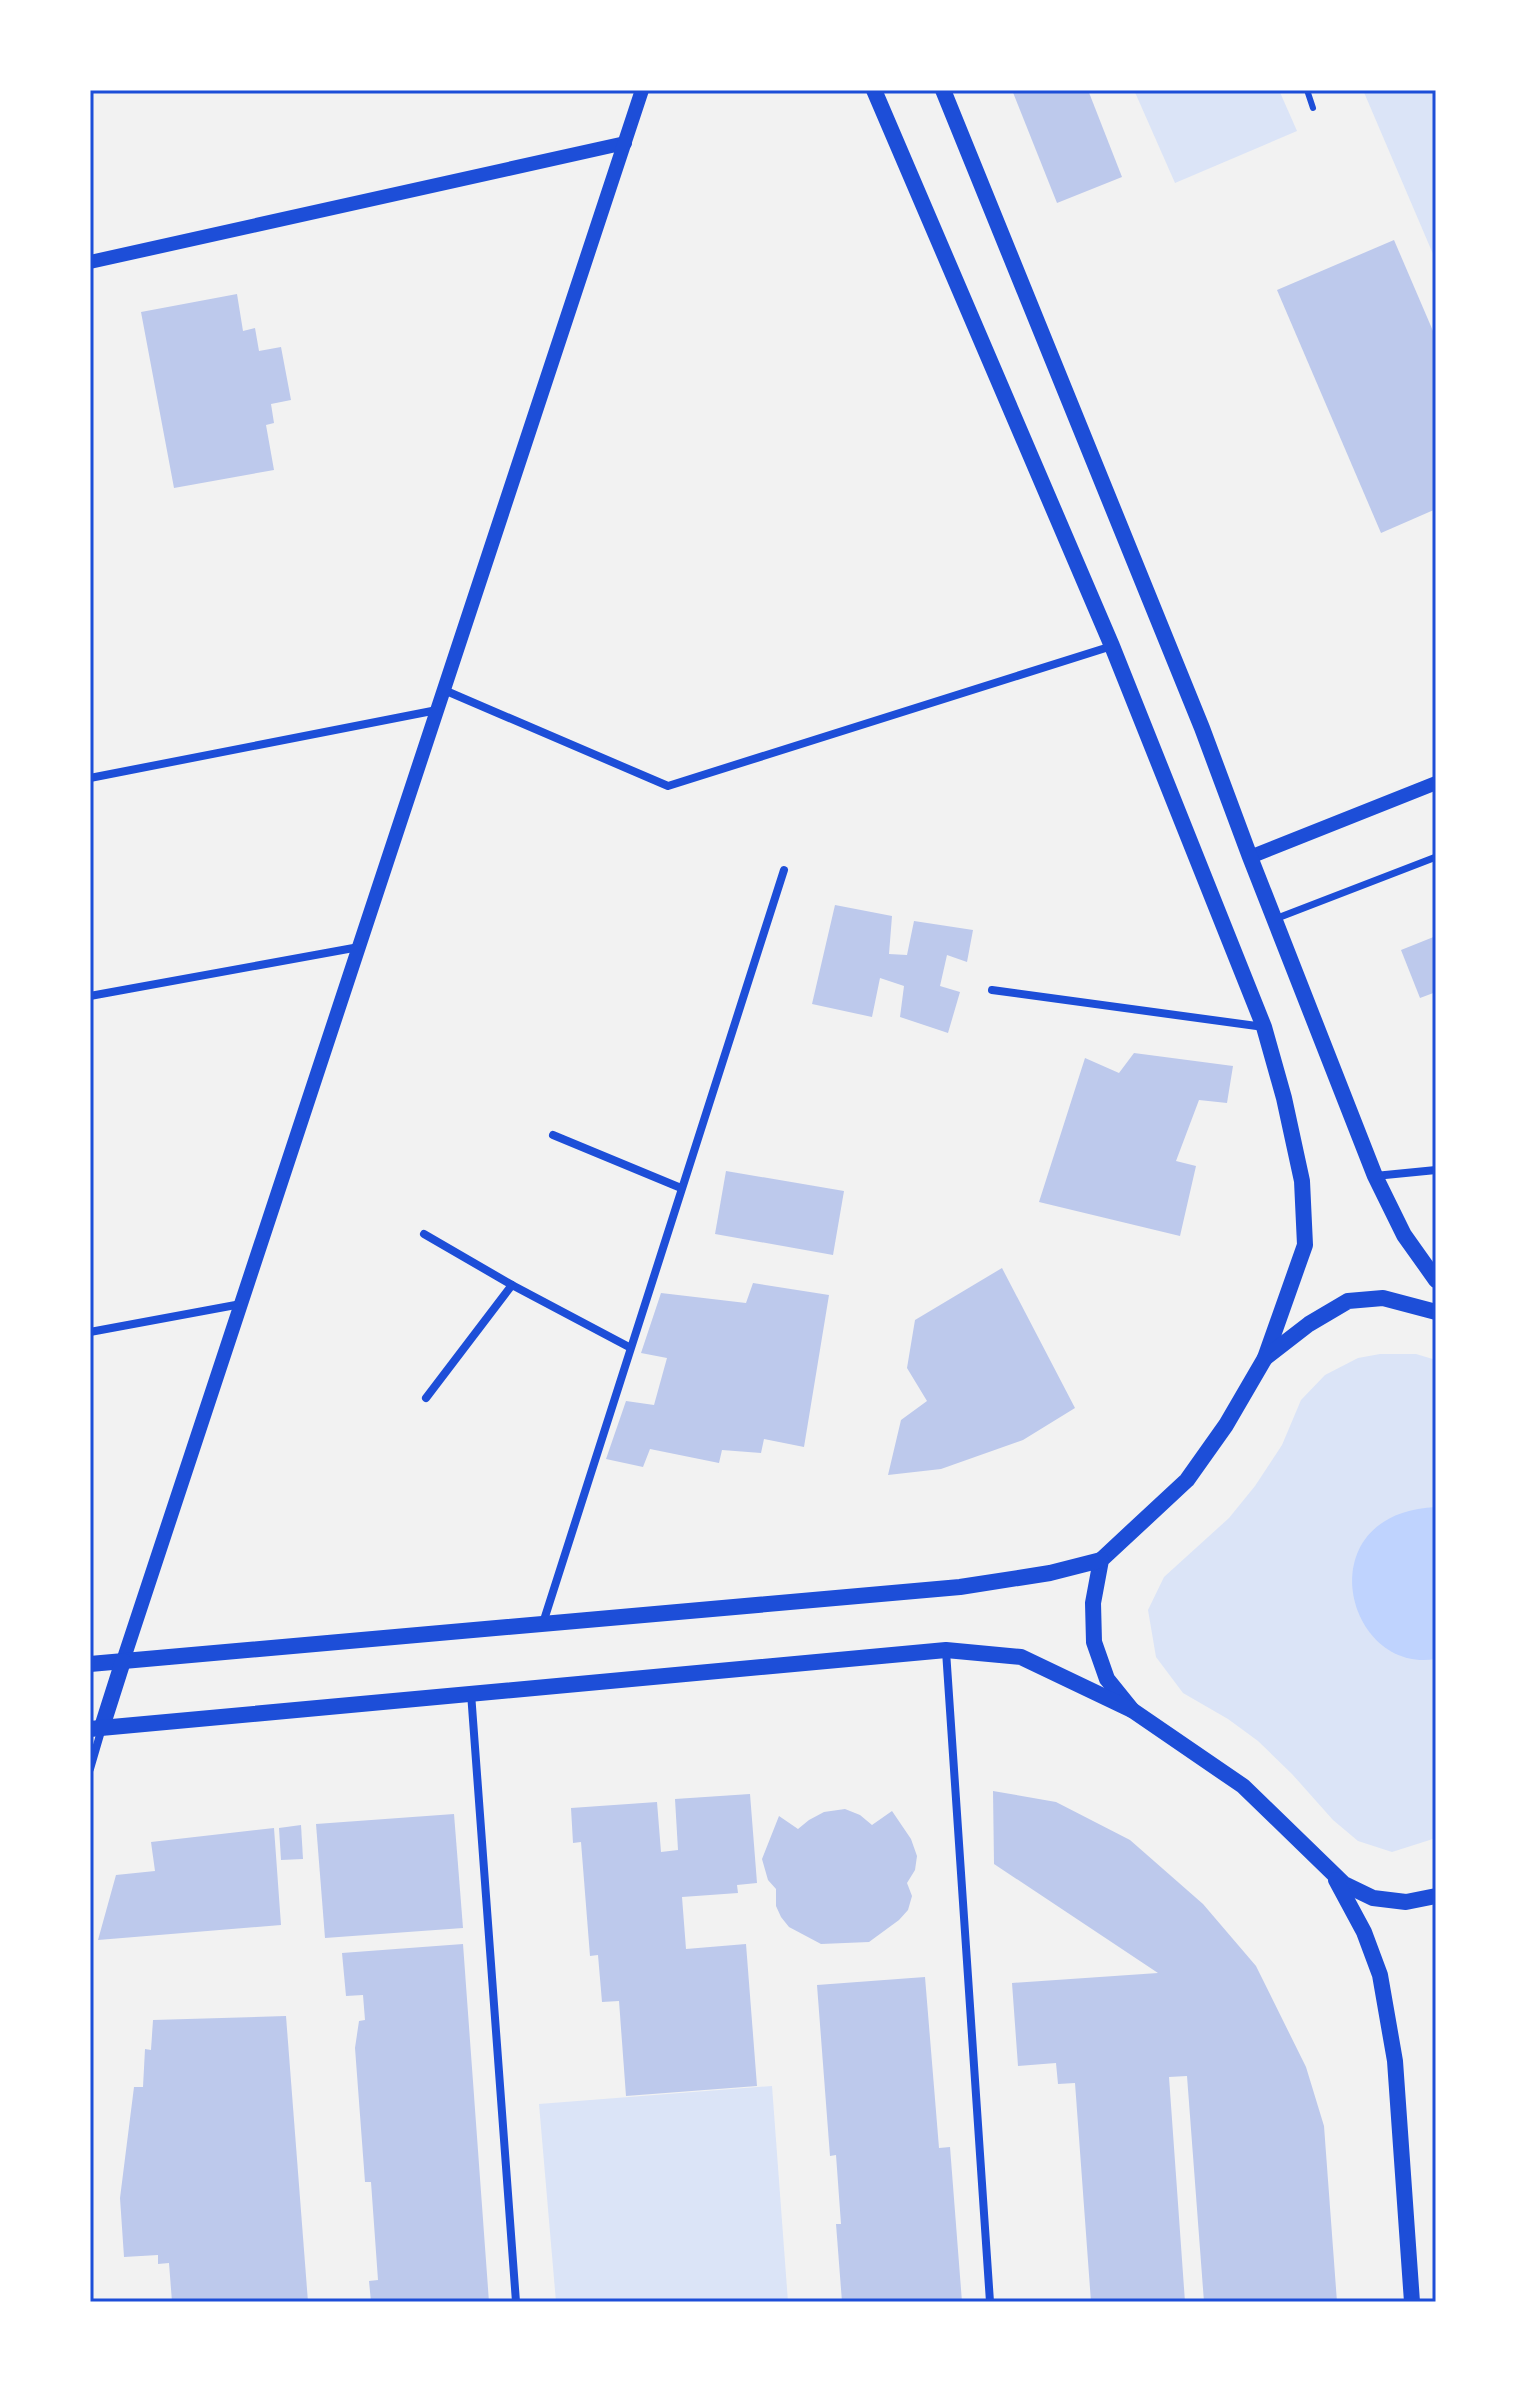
<svg xmlns="http://www.w3.org/2000/svg" width="1526" height="2392" viewBox="0 0 1526 2392" font-family="'Alegreya Sans',sans-serif">
  <style>
    .green { fill: #dbe4f7 }
    .water { fill: #bfd3fe }
    .building { fill: #bdc9ec }
    .lines { fill: none; stroke-linecap: round; stroke-linejoin: round }
    .service { stroke: #1d4ed8; stroke-width: 6 }
    .pedestrian { stroke: #1d4ed8; stroke-width: 7 }
    .minor { stroke: #1d4ed8; stroke-width: 8 }
    .tertiary { stroke: #1d4ed8; stroke-width: 14 }
    .secondary { stroke: #1d4ed8; stroke-width: 16 }
    .neatline { fill: none; stroke: #1d4ed8; stroke-width: 3 }
  </style>
  <rect width="100%" height="100%" fill="#f2f2f2"/>
  <g class="green">
    <path d="M1134 90H1279L1297 131 1175 183Z"/>
    <path d="M1363 90H1436V261Z"/>
    <path d="M1380 1354H1416L1436 1360V1838L1392 1852 1358 1841 1333 1820 1292 1774 1258 1741 1228 1719 1183 1693 1156 1657 1148 1610 1164 1577 1229 1518 1255 1486 1282 1445 1301 1400 1325 1375 1358 1358Z"/>
    <path d="M772 2086 788 2302H556L539 2104Z"/>
  </g>
  <path class="water" d="M1436 1507V1659C1345 1675 1305 1513 1436 1507Z"/>
  <g class="building">
    <path d="M1012 90H1088L1122 177 1057 203Z"/>
    <path d="M1394 240 1436 338V509L1381 533 1277 290Z"/>
    <path d="M237 294 243 331 255 328 259 351 281 347 291 400 271 404 274 423 266 425 274 470 174 488 141 312Z"/>
    <path d="M835 905 892 916 889 954 907 955 914 921 973 930 967 962 947 955 940 986 960 992 948 1033 900 1017 904 986 880 978 872 1017 812 1004Z"/>
    <path d="M1436 936V992L1420 998 1401 950Z"/>
    <path d="M1134 1053 1233 1066 1227 1103 1199 1100 1176 1161 1196 1166 1180 1236 1039 1202 1085 1058 1119 1073Z"/>
    <path d="M726 1171 844 1191 833 1255 715 1234Z"/>
    <path d="M1002 1268 1075 1408 1023 1440 941 1469 888 1475 901 1420 927 1401 907 1368 915 1320Z"/>
    <path d="M753 1283 829 1295 804 1447 764 1439 761 1453 722 1450 719 1463 650 1449 643 1467 606 1459 626 1401 654 1405 667 1358 641 1353 661 1293 746 1303Z"/>
    <path d="M993 1791 1056 1802 1130 1840 1203 1904 1256 1966 1306 2067 1324 2126 1337 2302H1204L1187 2076 1169 2077 1185 2302H1091L1075 2083 1058 2084 1056 2063 1018 2066 1012 1983 1158 1973 994 1864Z"/>
    <path d="M750 1794 757 1883 737 1885 738 1893 682 1897 686 1949 746 1944 757 2086 626 2096 619 2001 602 2002 598 1955 590 1956 581 1842 573 1843 571 1808 657 1802 661 1852 678 1850 675 1799Z"/>
    <path d="M845 1809 860 1815 872 1825 892 1811 911 1839 917 1856 915 1870 907 1883 912 1896 908 1910 899 1920 869 1942 821 1944 789 1927 781 1917 776 1906V1889L768 1880 762 1859 779 1816 798 1829 809 1820 824 1812Z"/>
    <path d="M454 1814 463 1928 325 1938 316 1824Z"/>
    <path d="M301 1825 303 1859 281 1860 279 1828Z"/>
    <path d="M274 1828 281 1925 98 1940 116 1875 155 1871 151 1842Z"/>
    <path d="M463 1944 489 2302H371L369 2281 378 2280 371 2182H365L355 2048 359 2021 365 2020 363 1995 346 1996 342 1953Z"/>
    <path d="M925 1977 939 2148 950 2147 962 2302H842L836 2224H841L836 2155 830 2156 817 1985Z"/>
    <path d="M286 2016 308 2302H172L169 2263 158 2264V2255L124 2257 120 2198 134 2087H143L145 2049 151 2050 153 2020Z"/>
  </g>
  <g class="lines">
    <path class="service" d="M1307 90 1313 108"/>
    <path class="pedestrian" d="M1275 919 1436 857"/>
    <g class="minor">
      <path d="M444 690 668 786 1112 646"/>
      <path d="M90 778 437 710"/>
      <path d="M992 990 1264 1027"/>
      <path d="M90 996 359 947"/>
      <path d="M553 1135 681 1188"/>
      <path d="M1375 1176 1436 1170"/>
      <path d="M424 1234 512 1285 629 1347"/>
      <path d="M90 1332 241 1304"/>
      <path d="M426 1398 512 1285"/>
      <path d="M543 1623 784 870"/>
      <path d="M946 1651 990 2302"/>
      <path d="M471 1693 516 2302"/>
      <path d="M90 1769 102 1728"/>
    </g>
    <g class="tertiary">
      <path d="M90 262 625 143"/>
      <path d="M1250 857 1436 783"/>
      <path d="M123 1661 642 90"/>
    </g>
    <g class="secondary">
      <path d="M874 90 1112 646 1264 1027 1284 1098 1302 1181 1305 1245 1265 1358"/>
      <path d="M943 90 1202 728 1250 857 1375 1176 1404 1235 1436 1280"/>
      <path d="M1436 1312 1383 1298 1348 1301 1309 1324 1265 1358 1226 1425 1187 1480 1101 1560 1093 1603 1094 1642 1107 1679 1132 1710 1243 1786 1344 1884 1373 1898 1406 1902 1436 1896"/>
      <path d="M90 1664 960 1587 1050 1573 1101 1560"/>
      <path d="M102 1727 123 1661"/>
      <path d="M90 1729 946 1650 1021 1657 1132 1710"/>
      <path d="M1336 1880 1364 1932 1380 1975 1395 2061 1412 2302"/>
    </g>
  </g>
  <rect width="1526" height="2392" fill="none" stroke="#ffffff" stroke-width="184"/>
  <rect x="92" y="92" width="1342" height="2208" class="neatline"/>
</svg>
